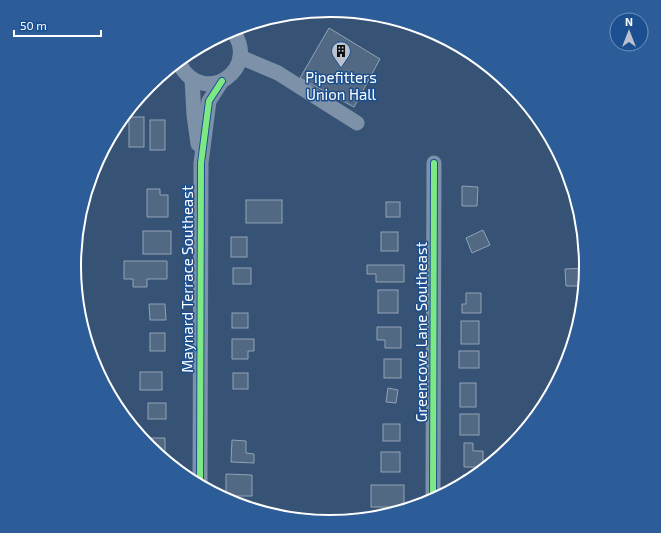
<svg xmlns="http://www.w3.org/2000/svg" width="661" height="533" viewBox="0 0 661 533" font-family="'Exo 2',sans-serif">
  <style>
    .building { fill: #526984; stroke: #92a2b6 }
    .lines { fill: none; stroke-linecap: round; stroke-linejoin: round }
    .minor { stroke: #7d92a8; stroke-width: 15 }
    .cycleway-casing { stroke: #1b4f8f; stroke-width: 8 }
    .cycleway { stroke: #7ce984; stroke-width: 6 }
    .labels { text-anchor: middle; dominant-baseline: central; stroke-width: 3; stroke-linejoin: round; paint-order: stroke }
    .poi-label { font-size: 15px; fill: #fff; stroke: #1b4f8f }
    .street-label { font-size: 15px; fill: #fff; stroke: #1b4f8f }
    .rim { fill: none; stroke: #fff; stroke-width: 2 }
  </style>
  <rect width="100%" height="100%" fill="#365274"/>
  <g class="building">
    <path d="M329 28 380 59 354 107 300 78Z"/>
    <rect x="129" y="117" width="15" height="30"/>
    <rect x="150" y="120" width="15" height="30"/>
    <path d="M462 186 478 187 477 206H462Z"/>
    <path d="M147 189H160V195H168V217H147Z"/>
    <rect x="246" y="200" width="36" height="23"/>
    <rect x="386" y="202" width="14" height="15"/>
    <path d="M483 230 490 245 472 253 466 238Z"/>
    <rect x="143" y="231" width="28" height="23"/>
    <rect x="381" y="232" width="17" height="19"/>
    <rect x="231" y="237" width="16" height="20"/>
    <path d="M124 261H167V279H147V287H133V279H124Z"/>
    <path d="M367 265H404V282H376V274H367Z"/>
    <rect x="233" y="268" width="18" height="16"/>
    <path d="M587 268 583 286H566L565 269Z"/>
    <rect x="378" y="290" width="20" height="23"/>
    <path d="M466 293H481V313H462V304H466Z"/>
    <path d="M149 304H165L166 320H150Z"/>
    <rect x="232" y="313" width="16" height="15"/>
    <rect x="461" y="321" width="18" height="23"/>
    <path d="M377 327H401V348H385V340H377Z"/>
    <rect x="150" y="333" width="15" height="18"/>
    <path d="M232 339H254V351H248V359H232Z"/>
    <rect x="459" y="351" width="20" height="17"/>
    <rect x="384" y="359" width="17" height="19"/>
    <rect x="140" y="372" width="22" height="18"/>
    <rect x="233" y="373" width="15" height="16"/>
    <rect x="460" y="383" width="16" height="24"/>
    <path d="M388 388 398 390 396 403 386 402Z"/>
    <rect x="148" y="403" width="18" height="16"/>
    <rect x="460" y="414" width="19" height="21"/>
    <rect x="383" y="424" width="17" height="17"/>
    <path d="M145 438H165V454H158L149 448 145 442Z"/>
    <path d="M232 440 246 441V453L254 454V463L231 462Z"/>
    <path d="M464 443H473V451H483V467H464Z"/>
    <rect x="381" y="452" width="19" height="20"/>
    <path d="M226 474 252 475V496H226Z"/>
    <path d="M463 475H471L463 480Z"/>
    <rect x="371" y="485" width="33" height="22"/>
    <path d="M255 508H268V511Z"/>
  </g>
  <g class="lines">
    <g class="minor">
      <path d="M240 57 278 73 357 123"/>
      <path d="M180 65C204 108 262 69 232 30"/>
      <path d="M192 79 194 115 198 144"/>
      <path d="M200 482 201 163 209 101 222 81"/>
      <path d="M433 500 434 163"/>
    </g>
    <defs>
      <g id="cycleway">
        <path d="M200 482 201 163 209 101 222 81"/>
        <path d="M433 500 434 163"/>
      </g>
    </defs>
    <use href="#cycleway" class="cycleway-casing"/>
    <use href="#cycleway" class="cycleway"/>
  </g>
  <defs>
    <symbol id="building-pin" viewBox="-11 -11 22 30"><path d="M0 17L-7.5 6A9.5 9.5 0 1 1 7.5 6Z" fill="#b9c2ce" stroke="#1b4f8f"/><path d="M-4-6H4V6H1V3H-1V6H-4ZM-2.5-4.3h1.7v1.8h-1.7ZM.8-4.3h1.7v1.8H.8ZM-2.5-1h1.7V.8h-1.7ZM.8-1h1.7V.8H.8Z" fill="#111"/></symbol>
  </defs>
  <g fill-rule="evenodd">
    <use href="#building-pin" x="330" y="40" width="22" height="30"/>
  </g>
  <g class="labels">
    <g class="poi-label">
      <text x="341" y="77">Pipefitters<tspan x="341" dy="17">Union Hall</tspan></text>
    </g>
    <g class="street-label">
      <text transform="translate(187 279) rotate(-90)">Maynard Terrace Southeast</text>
      <text transform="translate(421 332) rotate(-90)">Greencove Lane Southeast</text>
    </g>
  </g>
  <path d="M0 0H661V533H0ZM81 266a249 249 0 1 1 498 0a249 249 0 1 1-498 0Z" fill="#2d5d98" fill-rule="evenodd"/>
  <path class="rim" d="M81 266a249 249 0 1 1 498 0a249 249 0 1 1-498 0Z"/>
  <g transform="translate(629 32)"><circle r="19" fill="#1b4f8f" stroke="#7695bc"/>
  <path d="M0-3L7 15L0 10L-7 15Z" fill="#b9c2ce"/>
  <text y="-6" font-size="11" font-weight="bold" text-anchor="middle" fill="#ffffff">N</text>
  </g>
  <path d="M14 30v6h87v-6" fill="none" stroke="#ffffff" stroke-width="2"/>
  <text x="20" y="30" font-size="12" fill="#ffffff" stroke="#1b4f8f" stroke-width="3" paint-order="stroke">50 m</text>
</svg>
